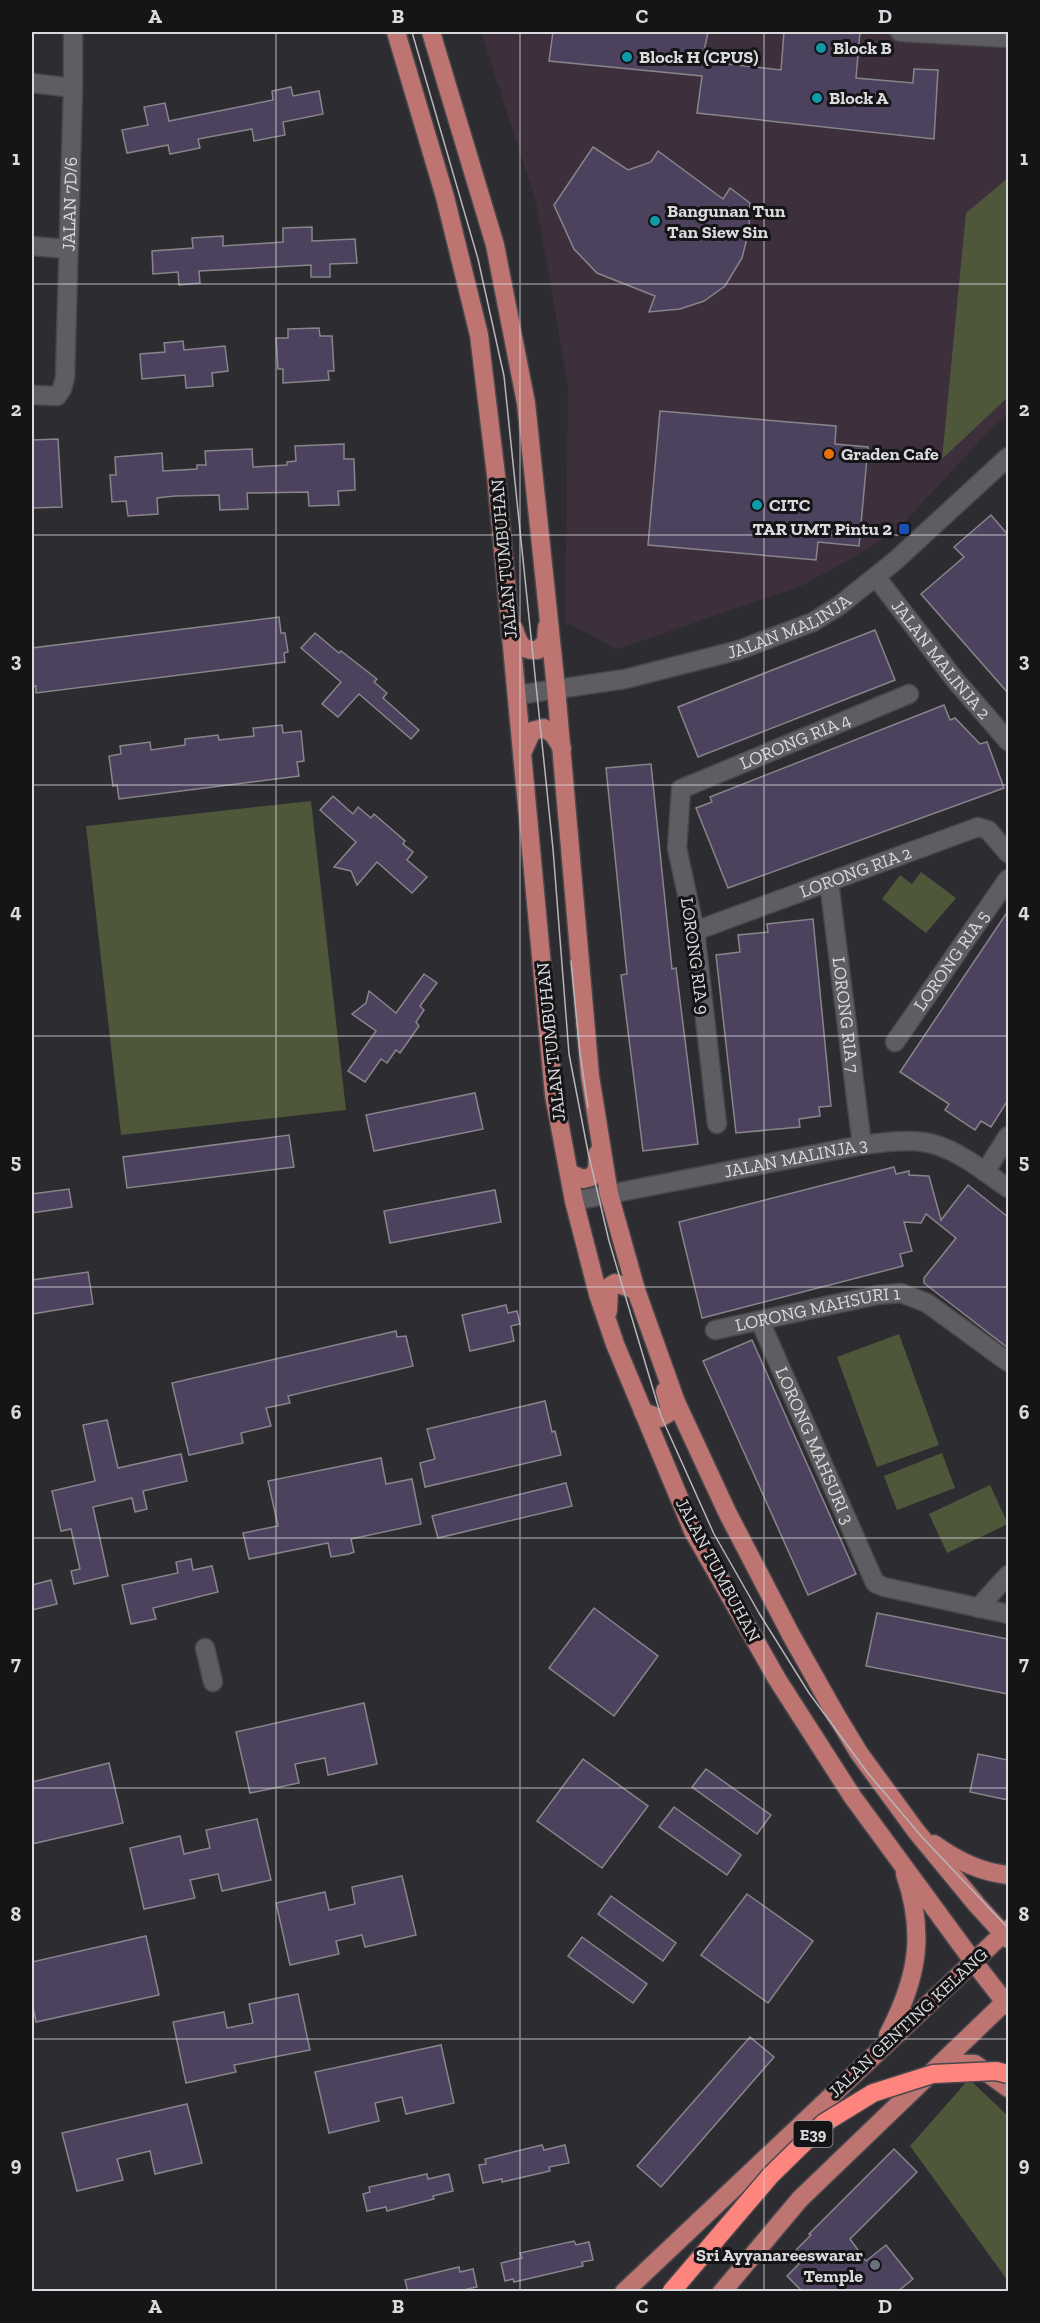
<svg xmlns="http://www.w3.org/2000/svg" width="1040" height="2323" viewBox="0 0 1040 2323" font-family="'Zilla Slab',serif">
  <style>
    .education { fill: #3d2f3b }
    .green { fill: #4e573a }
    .building { fill: #4c425e; stroke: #87858b; stroke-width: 1.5 }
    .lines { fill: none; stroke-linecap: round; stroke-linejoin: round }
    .minor-casing { stroke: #48474c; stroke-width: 21 }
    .major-casing { stroke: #48474c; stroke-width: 21 }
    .minor { stroke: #5e5d62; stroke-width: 18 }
    .major { stroke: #be7572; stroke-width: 18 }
    .tram { stroke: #b7b6b9; stroke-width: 1.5 }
    .highway-bridge-casing { stroke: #48474c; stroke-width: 21; stroke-linecap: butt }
    .highway-bridge { stroke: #fe857d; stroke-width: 18 }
    .grid { fill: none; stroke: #dbdadd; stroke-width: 1.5; stroke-opacity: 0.55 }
    .culture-dot { fill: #0f9aa8; stroke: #151417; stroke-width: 2 }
    .food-dot { fill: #e8710a; stroke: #151417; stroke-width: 2 }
    .transit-dot { fill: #1a4fb4; stroke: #151417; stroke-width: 2 }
    .worship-dot { fill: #6b7280; stroke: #151417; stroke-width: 2 }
    .labels { text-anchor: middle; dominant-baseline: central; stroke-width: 6; stroke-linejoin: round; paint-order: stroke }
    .shield { fill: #151417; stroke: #a09fa2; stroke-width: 1.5 }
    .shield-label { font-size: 16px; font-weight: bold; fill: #dbdadd }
    .poi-label { font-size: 18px; font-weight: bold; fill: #dbdadd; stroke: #151417; text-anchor: start }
    .street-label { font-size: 18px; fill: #dbdadd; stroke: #151417 }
    .neatline { fill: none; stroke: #dbdadd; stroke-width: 2 }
    .grid-label { font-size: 20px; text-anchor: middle; font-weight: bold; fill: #dbdadd }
  </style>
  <rect width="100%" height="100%" fill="#2d2c31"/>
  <path class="education" d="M481 32H1008V414L989 431 896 531 849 560 799 587 617 649 565 622 568 385 536 202Z"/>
  <g class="green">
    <path d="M1008 178V397L942 459 966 213Z"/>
    <path d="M311 801 346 1110 121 1135 86 826Z"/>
    <path d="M921 872 956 898 926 933 882 899 900 875 912 884Z"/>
    <path d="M899 1334 939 1445 877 1467 837 1357Z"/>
    <path d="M942 1453 955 1488 897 1510 884 1476Z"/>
    <path d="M990 1485 1008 1524 947 1553 929 1514Z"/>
    <path d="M969 2079 1008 2116V2281L910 2146Z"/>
  </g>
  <g class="building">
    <path d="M553 32H708L702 61 781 70 784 32H860L856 78 913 83 914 69 938 70 934 139 697 113 702 76 549 61Z"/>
    <path d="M291 87 293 96 319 91 323 114 283 122 285 135 254 141 252 129 198 139 200 148 170 154 168 145 127 153 122 130 148 125 144 107 165 103 169 121 273 100 272 91Z"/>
    <path d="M593 147 628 170 651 162 658 151 723 199 730 188 750 203 749 230 742 258 725 286 704 301 680 309 649 312 655 296 597 273 574 249 554 205Z"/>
    <path d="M312 227V241L355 239 357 263 330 264V277H311V265L199 271 200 283 179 285 178 272 153 274 152 251 193 248 192 238 223 236V246L283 242V228Z"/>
    <path d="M319 328 320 336H332L334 371H328L329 380 283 383V369H278L276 338H288V329Z"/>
    <path d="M183 341 184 350 225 346 228 371 212 373 213 386 186 388 185 375 142 379 140 354 165 352 164 343Z"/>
    <path d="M660 411 836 426 835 444 868 447 859 546 818 542 816 560 648 545Z"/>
    <path d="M58 439 62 507 32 508V440Z"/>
    <path d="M344 444V459H354L355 490 338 491 339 505 309 506 308 492 247 493 248 509 220 510 219 495 175 496 157 498 158 514 128 516 126 501 112 502 110 475H116L115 457 162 453 163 471 197 469V465H206L205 451 252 449 253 467 287 465V462L296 461 295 446Z"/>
    <path d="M991 515 1008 535V693L921 594 964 557 954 547Z"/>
    <path d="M279 617 281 633H285L288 652 284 653 285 662 36 693V686L32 687V648Z"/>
    <path d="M875 630 895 680 698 757 678 707Z"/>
    <path d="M315 633 339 653 341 651 377 679 374 682 387 693 383 698 419 730 411 739 359 694 338 717 322 704 341 682 301 648Z"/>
    <path d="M944 705 950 720 955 718 980 744 987 742 1004 788 728 888 696 808 712 802 710 797Z"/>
    <path d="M282 725 283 733 301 731 304 761 297 762 299 776 119 799 117 785 113 786 109 756 121 754 120 746 150 742 151 750 185 745V739L218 735 219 740 254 736 253 728Z"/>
    <path d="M651 764 672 969 676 968 698 1144 643 1151 621 975 627 974 606 768Z"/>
    <path d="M333 796 353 814 358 807 371 818 374 814 405 841 403 844 413 852 407 860 427 877 412 893 377 862 357 885 351 871 334 867 356 842 320 810Z"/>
    <path d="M1008 911V1100L991 1127 981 1121 975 1130 945 1110 949 1104 900 1072Z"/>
    <path d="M813 919 831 1106 819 1107 820 1116 799 1119 800 1127 736 1133 716 955 740 952 738 935 768 932 767 924Z"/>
    <path d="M424 974 437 983 420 1006 424 1010 416 1022 419 1026 400 1053 396 1050 387 1063 381 1059 365 1082 348 1071 376 1031 352 1014 366 1003 369 991 396 1013Z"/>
    <path d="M475 1093 483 1129 374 1151 366 1115Z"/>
    <path d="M289 1135 294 1167 127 1188 123 1157Z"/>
    <path d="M894 1167 896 1174 909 1171V1175L929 1176 941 1220 968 1185 1008 1217V1348L924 1283V1278L956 1238 926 1214 921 1223 904 1222 912 1251 900 1254 903 1266 702 1318 679 1222Z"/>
    <path d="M69 1189 72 1207 32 1213V1194Z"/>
    <path d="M495 1190 501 1222 390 1243 384 1211Z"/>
    <path d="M88 1272 93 1304 32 1314V1280Z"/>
    <path d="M506 1305 508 1313 517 1311 520 1324 511 1326 514 1341 470 1351 462 1315Z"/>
    <path d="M396 1331 397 1337 406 1336 413 1366 288 1396 290 1403 266 1408 271 1426 241 1433 243 1443 189 1455 172 1383Z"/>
    <path d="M752 1340 856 1574 808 1595 703 1361Z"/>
    <path d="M545 1401 552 1432 555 1431 561 1455 425 1487 420 1463 435 1459 427 1429Z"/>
    <path d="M107 1420 118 1468 181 1454 187 1481 143 1491 147 1509 135 1512 132 1498 93 1507 108 1576 74 1584 71 1571 80 1569 71 1529 61 1531 52 1491 95 1481 83 1425Z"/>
    <path d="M381 1458 386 1484 412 1479 421 1524 351 1539 354 1552 349 1554 331 1557 328 1543 249 1559 243 1533 278 1526 268 1481Z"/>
    <path d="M566 1483 572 1506 438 1538 432 1516Z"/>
    <path d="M191 1559 193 1570 212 1566 218 1592 153 1608 156 1619 131 1624 122 1585 178 1573 176 1562Z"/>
    <path d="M51 1580 57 1604 32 1610V1585Z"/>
    <path d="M594 1608 658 1656 614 1716 549 1668Z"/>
    <path d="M877 1613 1008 1639V1694L866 1666Z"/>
    <path d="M364 1703 377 1764 328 1775 325 1758 295 1764 299 1783 250 1793 236 1732Z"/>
    <path d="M978 1754 1008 1760V1800L970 1792Z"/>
    <path d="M583 1759 648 1806 602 1868 537 1821Z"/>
    <path d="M109 1763 123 1823 32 1844V1782Z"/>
    <path d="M706 1769 771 1815 757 1834 692 1787Z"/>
    <path d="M674 1807 741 1855 727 1875 659 1827Z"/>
    <path d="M257 1819 271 1880 222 1891 218 1874 190 1880 195 1898 144 1909 130 1848 180 1836 184 1854 210 1848 206 1830Z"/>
    <path d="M402 1876 416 1935 365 1947 362 1935 336 1941 339 1954 290 1965 276 1903 325 1892 329 1910 355 1904 352 1887Z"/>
    <path d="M747 1894 813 1941 768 2003 701 1955Z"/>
    <path d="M611 1896 676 1943 663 1961 598 1914Z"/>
    <path d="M146 1936 159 1995 36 2022 32 2002V1962Z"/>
    <path d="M582 1937 647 1984 633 2003 568 1956Z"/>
    <path d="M298 1994 310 2050 234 2065 236 2072 186 2083 173 2022 224 2012 227 2028 253 2023 249 2004Z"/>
    <path d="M750 2037 774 2057 661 2187 637 2166Z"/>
    <path d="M441 2045 454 2103 406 2114 402 2097 375 2103 379 2121 329 2133 315 2072Z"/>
    <path d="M187 2104 202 2163 155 2174 150 2151 117 2159 123 2180 77 2191 62 2133Z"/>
    <path d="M542 2145 544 2150 565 2145 569 2163 549 2167 550 2171 502 2182V2179L483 2183 479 2165 486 2164 485 2159Z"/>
    <path d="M894 2149 917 2172 850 2239 866 2261 886 2245 913 2279 897 2292H803L787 2276 799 2264 790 2256 811 2235 809 2234Z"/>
    <path d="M427 2174 428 2179 449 2174 453 2191 433 2196 434 2199 387 2211 386 2207 367 2211 363 2194 370 2192 369 2187Z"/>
    <path d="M574 2241 576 2245 589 2242 593 2260 582 2262 583 2266 514 2282 513 2279 505 2281 501 2263 522 2258 520 2253Z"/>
    <path d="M459 2267 460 2272 473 2269 477 2287 467 2289V2292H408L405 2280Z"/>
  </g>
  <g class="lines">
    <defs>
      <g id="minor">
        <path d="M900 32 1008 38"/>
        <path d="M32 83 73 88"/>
        <path d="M32 246 67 249"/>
        <path id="s1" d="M32 395 57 396 62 389 65 378 73 88V32"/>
        <path id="s2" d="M876 577 956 681 1008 741"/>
        <path id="s3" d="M517 695 625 679 739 650 813 622 840 605 895 561 1008 457"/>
        <path id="s4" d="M829 882 862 1145"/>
        <path id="s5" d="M695 931 978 827 988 830 1008 853"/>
        <path id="s6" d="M895 1042 1008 879"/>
        <path id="s7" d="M717 1124 695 931 677 848 681 789 909 694"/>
        <path d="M985 1172 1008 1136"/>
        <path id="s8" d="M574 1201 862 1145C882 1143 903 1139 923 1142 954 1146 983 1171 1008 1188"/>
        <path id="s9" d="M760 1321 875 1583 884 1587 1008 1614"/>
        <path id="s10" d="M715 1330 877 1295 901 1293 927 1303 1008 1362"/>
        <path d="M978 1608 1008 1575"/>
        <path d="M205 1648 213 1682"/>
      </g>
      <g id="major">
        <path d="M396 32 445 197 479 335 496 475 554 1095 574 1201 598 1294 615 1344 693 1531 777 1679 852 1796 973 1961 1008 2006"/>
        <path d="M431 32 495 245 526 403 556 688 590 1076 609 1194 636 1290 676 1402 728 1514 791 1635 836 1715 859 1753 916 1831 977 1905 1008 1939"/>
        <path d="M514 629C519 644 521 651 538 650L546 642 547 627"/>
        <path d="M523 751 532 731 544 728 553 734 562 748"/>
        <path d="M569 1173 583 1179 591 1177 597 1170 598 1153"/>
        <path d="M608 1311 609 1287 615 1283 636 1290"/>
        <path d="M643 1412 660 1418 667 1414 670 1409 665 1391"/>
        <path d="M934 1844C958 1861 980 1872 1008 1875"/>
        <path d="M888 2035C917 1979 926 1935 905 1874"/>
        <path d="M942 2063 975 2064 1008 2088"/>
        <path d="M624 2292 1008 1929"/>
        <path d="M722 2292 800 2199 1008 1999"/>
      </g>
    </defs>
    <use href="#minor" class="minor-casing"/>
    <use href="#major" class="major-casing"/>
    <use href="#minor" class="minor"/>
    <use href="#major" class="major"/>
    <g class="tram">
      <path d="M412 32 478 259 504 376 553 849 569 1054 588 1152 609 1241 661 1416 714 1534 759 1613 809 1693 867 1772 922 1837 1008 1928"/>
      <path d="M571 961 580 1053 588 1107"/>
    </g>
    <defs>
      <path id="highway-bridge" d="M671 2292 771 2175 824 2123 873 2093 933 2074 996 2071 1008 2074"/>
    </defs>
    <use href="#highway-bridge" class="highway-bridge-casing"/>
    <use href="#highway-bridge" class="highway-bridge"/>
  </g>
  <path class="grid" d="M276 32V2292M520 32V2292M764 32V2292M32 284H1008M32 535H1008M32 785H1008M32 1036H1008M32 1287H1008M32 1538H1008M32 1788H1008M32 2039H1008"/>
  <g class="culture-dot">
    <circle cx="821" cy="48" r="6"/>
    <circle cx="627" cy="57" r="6"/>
    <circle cx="817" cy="98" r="6"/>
    <circle cx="655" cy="221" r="6"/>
    <circle cx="757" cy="505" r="6"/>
  </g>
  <circle class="food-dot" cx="829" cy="454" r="6"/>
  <rect class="transit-dot" x="898" y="523" width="12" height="12" rx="3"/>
  <circle class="worship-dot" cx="875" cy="2265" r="6"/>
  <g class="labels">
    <rect class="shield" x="793.5" y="2121" width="39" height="26" rx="4.5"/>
    <g class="shield-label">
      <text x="813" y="2134">E39</text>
    </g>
    <g class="poi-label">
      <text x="833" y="48">Block B</text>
      <text x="639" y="57">Block H (CPUS)</text>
      <text x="829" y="98">Block A</text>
      <text x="667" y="211">Bangunan Tun<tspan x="667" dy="21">Tan Siew Sin</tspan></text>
      <text x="841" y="454">Graden Cafe</text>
      <text x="769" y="505">CITC</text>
      <text x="892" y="529" text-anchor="end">TAR UMT Pintu 2</text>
      <text x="863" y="2255" text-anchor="end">Sri Ayyanareeswarar<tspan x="863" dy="21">Temple</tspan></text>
    </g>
    <g class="street-label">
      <text stroke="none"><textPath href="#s1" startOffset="219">JALAN 7D/6</textPath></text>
      <text transform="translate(504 559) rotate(-95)">JALAN TUMBUHAN</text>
      <text stroke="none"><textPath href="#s3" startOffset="282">JALAN MALINJA</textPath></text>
      <text stroke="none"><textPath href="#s2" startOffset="105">JALAN MALINJA 2</textPath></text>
      <text stroke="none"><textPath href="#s7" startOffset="462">LORONG RIA 4</textPath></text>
      <text stroke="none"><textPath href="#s5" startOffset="171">LORONG RIA 2</textPath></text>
      <text transform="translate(695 956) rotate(82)">LORONG RIA 9</text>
      <text stroke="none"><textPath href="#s6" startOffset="99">LORONG RIA 5</textPath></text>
      <text stroke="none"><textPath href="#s4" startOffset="134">LORONG RIA 7</textPath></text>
      <text transform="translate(551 1042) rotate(-96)">JALAN TUMBUHAN</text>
      <text stroke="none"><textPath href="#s8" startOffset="226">JALAN MALINJA 3</textPath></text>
      <text stroke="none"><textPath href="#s10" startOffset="105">LORONG MAHSURI 1</textPath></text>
      <text stroke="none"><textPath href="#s9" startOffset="136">LORONG MAHSURI 3</textPath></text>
      <text transform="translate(718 1570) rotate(62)">JALAN TUMBUHAN</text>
      <text transform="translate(908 2023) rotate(-43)">JALAN GENTING KELANG</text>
    </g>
  </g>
  <rect width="1040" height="2323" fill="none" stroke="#151417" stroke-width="66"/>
  <rect x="33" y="33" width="974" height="2257" class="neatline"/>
  <g class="grid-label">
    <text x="155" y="23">A</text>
    <text x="398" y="23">B</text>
    <text x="642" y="23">C</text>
    <text x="885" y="23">D</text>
    <text x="16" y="165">1</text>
    <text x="1024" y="165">1</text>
    <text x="16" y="416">2</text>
    <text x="1024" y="416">2</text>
    <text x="16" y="667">3</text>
    <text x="1024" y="667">3</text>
    <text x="16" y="918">4</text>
    <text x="1024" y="918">4</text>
    <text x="16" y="1168">5</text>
    <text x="1024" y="1168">5</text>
    <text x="16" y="1419">6</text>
    <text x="1024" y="1419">6</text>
    <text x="16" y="1670">7</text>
    <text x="1024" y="1670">7</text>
    <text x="16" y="1921">8</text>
    <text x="1024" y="1921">8</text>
    <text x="16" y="2171">9</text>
    <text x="1024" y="2171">9</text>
    <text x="155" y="2313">A</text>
    <text x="398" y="2313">B</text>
    <text x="642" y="2313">C</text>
    <text x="885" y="2313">D</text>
  </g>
</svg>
